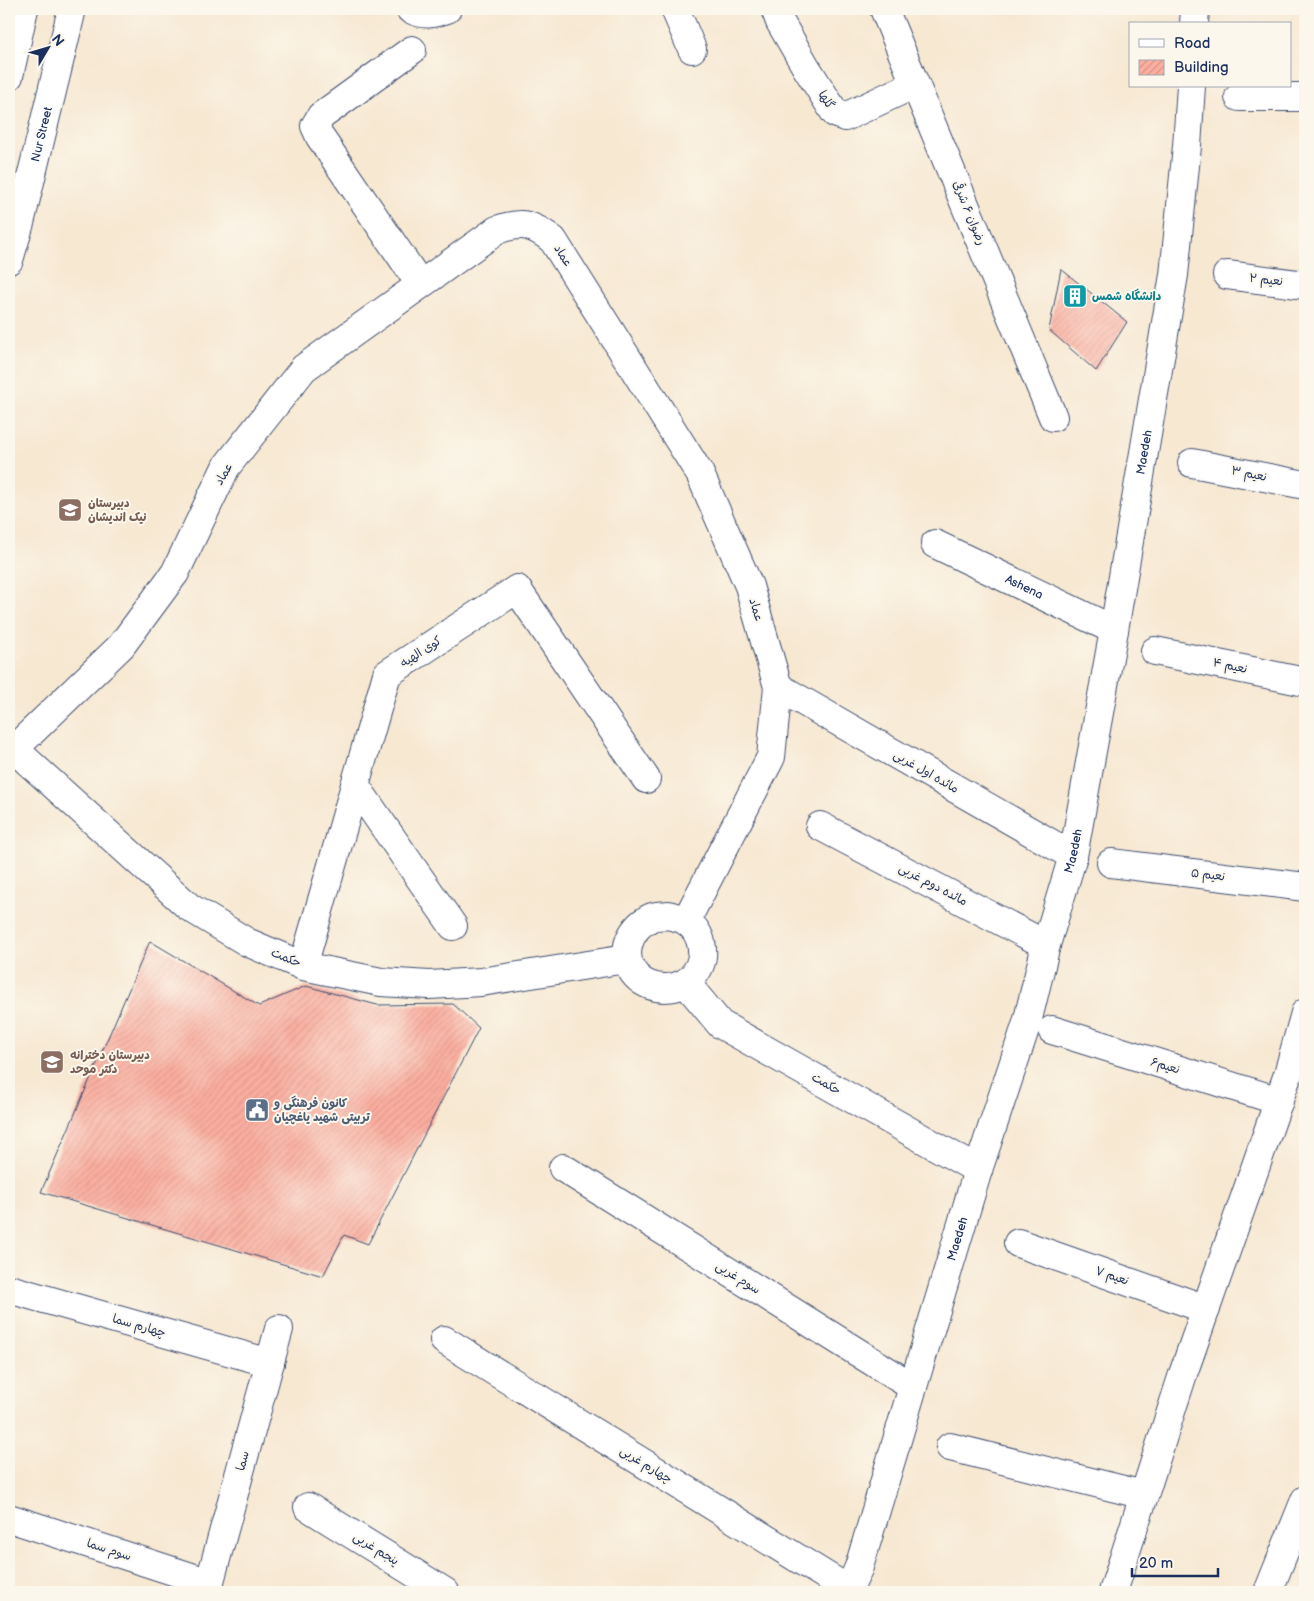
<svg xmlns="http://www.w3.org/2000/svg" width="1314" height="1601" viewBox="0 0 1314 1601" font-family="'Balsamiq Sans','Playpen Sans Arabic',sans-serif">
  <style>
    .building { fill: url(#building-hatch) }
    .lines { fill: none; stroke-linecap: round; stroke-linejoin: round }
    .minor-casing { stroke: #3c4b6f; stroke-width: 30 }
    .major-casing { stroke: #3c4b6f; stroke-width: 30 }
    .minor { stroke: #fff; stroke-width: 28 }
    .major { stroke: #fff; stroke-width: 28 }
    .labels { text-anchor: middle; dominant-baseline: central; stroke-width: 4; stroke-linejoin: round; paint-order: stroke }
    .street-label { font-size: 12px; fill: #1b2f5e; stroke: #fbf7ec }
    .culture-label { font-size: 12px; font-weight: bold; fill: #0d838f; stroke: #fbf7ec; text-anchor: start }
    .education-label { font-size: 12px; font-weight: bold; fill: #785e54; stroke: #fbf7ec; text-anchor: start }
    .service-label { font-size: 12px; font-weight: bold; fill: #4e5e75; stroke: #fbf7ec; text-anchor: start }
  </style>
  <defs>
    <pattern id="building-hatch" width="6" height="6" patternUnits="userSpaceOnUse" patternTransform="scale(1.25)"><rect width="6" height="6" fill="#fbae9f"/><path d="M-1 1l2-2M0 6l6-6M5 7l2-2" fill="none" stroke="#d7968b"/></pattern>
  </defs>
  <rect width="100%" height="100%" fill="#fbf7ec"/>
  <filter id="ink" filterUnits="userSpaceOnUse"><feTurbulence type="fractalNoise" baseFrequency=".02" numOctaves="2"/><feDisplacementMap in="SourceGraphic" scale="10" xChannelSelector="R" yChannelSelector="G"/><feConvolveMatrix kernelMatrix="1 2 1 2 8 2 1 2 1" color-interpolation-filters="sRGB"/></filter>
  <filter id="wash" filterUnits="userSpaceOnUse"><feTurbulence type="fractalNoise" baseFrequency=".0096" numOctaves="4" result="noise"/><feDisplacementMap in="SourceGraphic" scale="20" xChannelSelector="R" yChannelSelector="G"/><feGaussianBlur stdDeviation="1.12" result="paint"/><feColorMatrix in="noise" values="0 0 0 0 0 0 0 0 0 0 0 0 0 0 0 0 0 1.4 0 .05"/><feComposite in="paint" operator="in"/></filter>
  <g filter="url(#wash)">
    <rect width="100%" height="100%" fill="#f7e8d2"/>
    <g id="blocks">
      <g class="building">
        <path d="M1061 269 1127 322 1096 371 1049 330Z"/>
        <path d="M150 941 259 1006 306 986 377 1005 453 1004 479 1028 368 1244 344 1235 323 1276 41 1192Z"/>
      </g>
    </g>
  </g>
  <g filter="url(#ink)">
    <use href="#blocks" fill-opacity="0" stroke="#3c4b6f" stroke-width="1"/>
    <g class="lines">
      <defs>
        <g id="minor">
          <path d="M410 9C425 16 432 14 447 9"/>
          <path d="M675 9 692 49"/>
          <path d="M775 9 780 22 806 67 835 113 845 117 915 84"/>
          <path d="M884 9 1053 417"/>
          <path d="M1194 24 1195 9"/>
          <path d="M412 50 321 116 315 126 320 137 420 284"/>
          <path d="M1239 97H1305"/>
          <path d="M1227 275 1305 285"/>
          <path d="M1192 463 1305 485"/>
          <path id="s1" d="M935 544 1114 630"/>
          <path d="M1155 651 1305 682"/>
          <path d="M778 687 1073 856"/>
          <path d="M355 785 453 926"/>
          <path d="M820 826 1046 945"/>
          <path d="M1111 863 1305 887"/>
          <path d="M668 915C674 917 682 918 686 921 703 933 707 956 696 972 684 992 652 993 636 976 619 957 628 929 650 918 655 915 663 916 668 915Z"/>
          <path d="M626 959 481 982 429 985 381 982 303 966 247 942 189 907 14 749 121 646 175 573 226 467 304 368 497 230C522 221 532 224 553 240L700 474 749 586 778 687 771 757 686 921"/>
          <path d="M303 966 387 674 517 589 646 779"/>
          <path d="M686 983 720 1024 978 1170"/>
          <path d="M1052 1030 1279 1101"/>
          <path d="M563 1168 913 1387"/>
          <path d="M1018 1243 1206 1309"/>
          <path d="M9 1289 270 1363"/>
          <path d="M444 1340 849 1590"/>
          <path d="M950 1447 1144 1495"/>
          <path d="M308 1507 445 1592"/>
          <path d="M9 1518 210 1583"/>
          <path d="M207 1592 279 1329"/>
          <path id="s2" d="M848 1592 859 1567 978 1170 1027 1023 1046 945 1073 856 1114 630 1174 275 1187 146 1191 86"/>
          <path d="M1113 1592 1183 1374 1288 1074 1305 1013"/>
        </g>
        <g id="major">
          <path d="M9 76 24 9"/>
          <path id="s3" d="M9 260 20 223 72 9"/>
          <path d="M1268 1592 1305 1500"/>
        </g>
      </defs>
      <use href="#minor" class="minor-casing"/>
      <use href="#major" class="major-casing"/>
      <use href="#minor" class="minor"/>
      <use href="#major" class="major"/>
    </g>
  </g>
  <defs>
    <symbol id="building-square" viewBox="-11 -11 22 22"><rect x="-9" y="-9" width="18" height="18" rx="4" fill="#0f9aa8" stroke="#fbf7ec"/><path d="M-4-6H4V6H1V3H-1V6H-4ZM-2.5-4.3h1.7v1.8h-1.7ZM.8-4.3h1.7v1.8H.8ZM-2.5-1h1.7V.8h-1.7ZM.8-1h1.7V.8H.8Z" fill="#fff"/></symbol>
    <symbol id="school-square" viewBox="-11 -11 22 22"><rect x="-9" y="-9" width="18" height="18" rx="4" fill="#8d6e63" stroke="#fbf7ec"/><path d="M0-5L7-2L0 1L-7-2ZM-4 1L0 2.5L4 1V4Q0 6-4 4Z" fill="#fff"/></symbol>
    <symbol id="civic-square" viewBox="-11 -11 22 22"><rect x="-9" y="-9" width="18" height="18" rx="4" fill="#5c6f8a" stroke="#fbf7ec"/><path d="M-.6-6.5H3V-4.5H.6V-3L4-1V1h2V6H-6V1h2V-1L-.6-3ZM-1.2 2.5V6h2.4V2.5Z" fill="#fff"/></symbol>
  </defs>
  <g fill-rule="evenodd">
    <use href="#building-square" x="1061" y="282" width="28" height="28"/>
    <use href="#school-square" x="56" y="496" width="28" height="28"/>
    <use href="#school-square" x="38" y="1048" width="28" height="28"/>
    <use href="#civic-square" x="243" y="1096" width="28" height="28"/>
  </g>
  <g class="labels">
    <g class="street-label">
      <text transform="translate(826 100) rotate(58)">گلها</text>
      <text stroke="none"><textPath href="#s3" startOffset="130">Nur Street</textPath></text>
      <text transform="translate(969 213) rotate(68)">رضوان ۶ شرقی</text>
      <text transform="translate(563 256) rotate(58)">عماد</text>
      <text transform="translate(1266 280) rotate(7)">نعیم ۲</text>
      <text stroke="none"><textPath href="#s2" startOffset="1180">Maedeh</textPath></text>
      <text transform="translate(224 474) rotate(-60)">عماد</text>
      <text transform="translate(1249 474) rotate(11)">نعیم ۳</text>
      <text stroke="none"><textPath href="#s1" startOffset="99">Ashena</textPath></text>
      <text transform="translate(756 610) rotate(74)">عماد</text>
      <text transform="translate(421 652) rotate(-33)">کوی الهیه</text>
      <text transform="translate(1230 666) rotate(12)">نعیم ۴</text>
      <text transform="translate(926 772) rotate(30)">مائده اول غربی</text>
      <text stroke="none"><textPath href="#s2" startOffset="775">Maedeh</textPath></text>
      <text transform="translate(1208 875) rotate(7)">نعیم ۵</text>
      <text transform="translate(933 885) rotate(28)">مائده دوم غربی</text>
      <text transform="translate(286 958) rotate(22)">حکمت</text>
      <text transform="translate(1165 1066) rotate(17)">نعیم۶</text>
      <text transform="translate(826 1084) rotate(30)">حکمت</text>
      <text stroke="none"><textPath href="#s2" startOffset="370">Maedeh</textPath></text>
      <text transform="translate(1112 1276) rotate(19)">نعیم ۷</text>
      <text transform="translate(738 1278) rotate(32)">سوم غربی</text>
      <text transform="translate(139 1326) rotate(16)">چهارم سما</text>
      <text transform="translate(243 1461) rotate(-75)">سما</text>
      <text transform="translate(646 1465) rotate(32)">چهارم غربی</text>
      <text transform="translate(376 1549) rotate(32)">پنجم غربی</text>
      <text transform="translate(109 1550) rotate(18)">سوم سما</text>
    </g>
    <g class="culture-label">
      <text x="1092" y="296">دانشگاه شمس</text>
    </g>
    <g class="education-label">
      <text x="88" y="503">دبیرستان<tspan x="88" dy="14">نیک اندیشان</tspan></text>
      <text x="70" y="1055">دبیرستان دخترانه<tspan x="70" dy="14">دکتر موحد</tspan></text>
    </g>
    <g class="service-label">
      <text x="274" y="1103">کانون فرهنگی و<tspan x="274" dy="14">تربیتی شهید یاغچیان</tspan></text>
    </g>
  </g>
  <rect width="1314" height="1601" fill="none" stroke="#fbf7ec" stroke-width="30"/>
  <rect x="1129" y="22" width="162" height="65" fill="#fbf7ec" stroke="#a1a7b3"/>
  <rect x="1139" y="39" width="25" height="8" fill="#ffffff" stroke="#a1a7b3"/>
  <text x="1174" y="48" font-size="15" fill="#1b2f5e">Road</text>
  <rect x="1139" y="60" width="25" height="15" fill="url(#building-hatch)" stroke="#a1a7b3"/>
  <text x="1174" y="72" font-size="15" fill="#1b2f5e">Building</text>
  <g transform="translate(48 48) rotate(52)" stroke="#fbf7ec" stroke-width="4" paint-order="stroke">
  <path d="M0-4L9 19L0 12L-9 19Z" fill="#1b2f5e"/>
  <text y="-8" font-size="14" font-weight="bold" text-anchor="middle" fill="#1b2f5e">N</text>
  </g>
  <path d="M1132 1568v8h86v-8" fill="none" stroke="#1b2f5e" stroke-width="2.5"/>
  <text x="1139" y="1568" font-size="15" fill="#1b2f5e" stroke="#fbf7ec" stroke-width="4" paint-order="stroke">20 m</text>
</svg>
